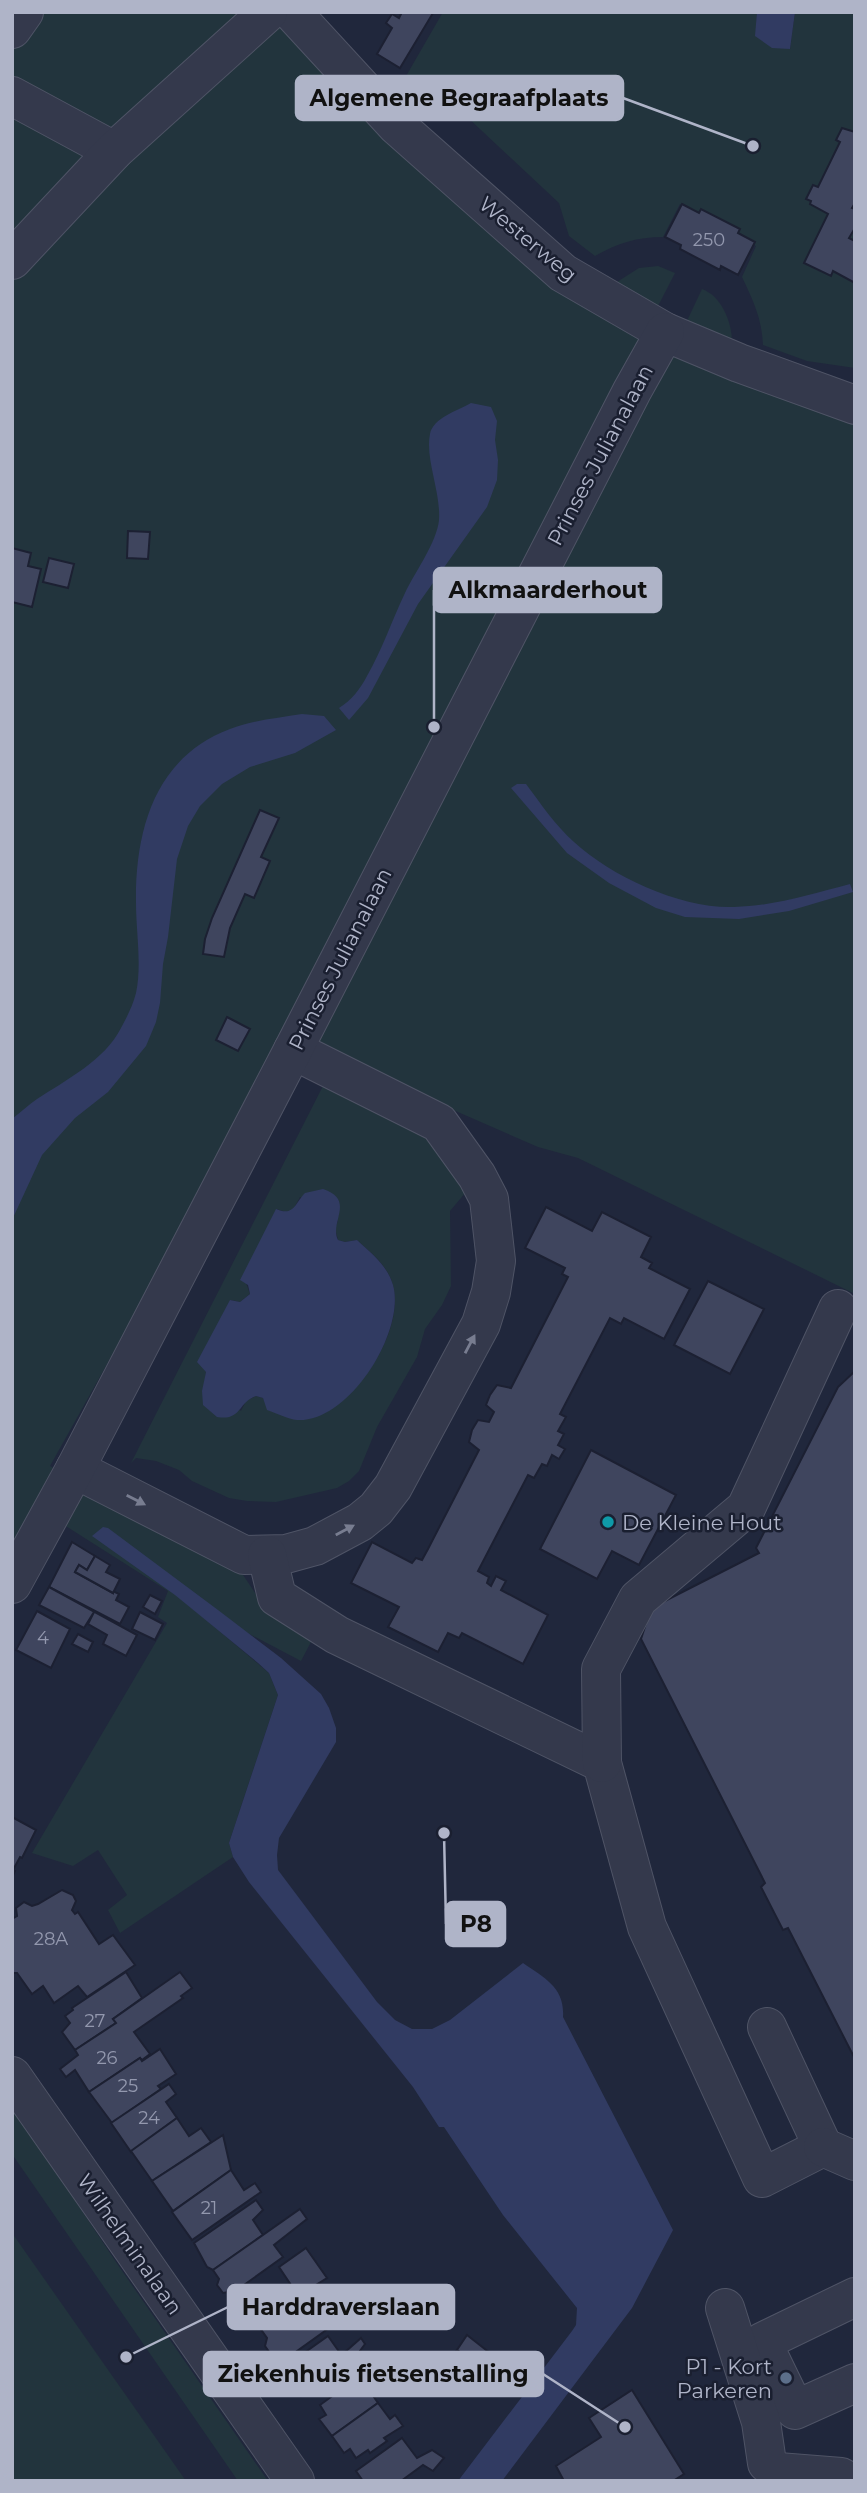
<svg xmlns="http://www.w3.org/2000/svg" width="867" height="2493" viewBox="0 0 867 2493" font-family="Montserrat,sans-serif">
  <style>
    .green { fill: #22343d; fill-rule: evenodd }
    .water { fill: #313b62 }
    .building { fill: #3f455e; stroke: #1c2032; stroke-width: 2 }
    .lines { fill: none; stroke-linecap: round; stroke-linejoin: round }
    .minor-casing { stroke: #4f5466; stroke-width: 40 }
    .minor { stroke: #34394c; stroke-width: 38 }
    .oneway { fill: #787d90 }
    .culture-dot { fill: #0f9aa8; stroke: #1a1f30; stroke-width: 2.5 }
    .service-dot { fill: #5c6f8a; stroke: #1a1f30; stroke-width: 2.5 }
    .labels { text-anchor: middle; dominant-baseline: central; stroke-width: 5; stroke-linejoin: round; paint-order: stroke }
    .number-label { font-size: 18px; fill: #9398ae }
    .street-label { font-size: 21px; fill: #afb4c8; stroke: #1a1f30 }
    .poi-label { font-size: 21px; fill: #afb4c8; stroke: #1a1f30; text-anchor: start }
    .leader { fill: none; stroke: #afb4c8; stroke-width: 2.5 }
    .callout-dot { fill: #afb4c8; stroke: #1a1f30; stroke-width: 2.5 }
    .callout { fill: #afb4c8; stroke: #afb4c8; stroke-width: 2.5 }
    .callout-label { font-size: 23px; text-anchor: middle; font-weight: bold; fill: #111 }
  </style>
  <rect width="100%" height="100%" fill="#20273c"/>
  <g class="green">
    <path d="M27 12H251L277 27 282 28 475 218 855 418V1294L578 1158 538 1147 284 1036 195 1207 50 1466 129 1508 241 1572 270 1615 312 1640 301 1661 179 1597 269 1673 278 1695 229 1843 233 1857 120 1933 108 1910 127 1895 98 1850 73 1866 32 1853 167 1623 158 1617 168 1591 39 1509 12 1561V32Z"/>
    <path d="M443 12H757L756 36 790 49 795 12H855V368L807 361 763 345C762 319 753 300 742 277L756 246 680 204 663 237C637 237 618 243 595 256L569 236 559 203 465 115C442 104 444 118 426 118L398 90Z"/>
    <path d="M658 266 675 273 657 308 617 282 639 268Z"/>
    <path d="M702 289C721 296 731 320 732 340L686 323Z"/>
    <path d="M324 1084 424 1134 471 1186 450 1211 451 1286 442 1305 425 1329 417 1357 377 1427 359 1471 349 1481 337 1488 276 1502 247 1501 229 1498 192 1481 179 1470 156 1461 136 1458 131 1463ZM300 1197 338 1221 335 1228 338 1240 345 1242 357 1240C372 1254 388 1265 393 1286 406 1333 349 1418 300 1419 290 1419 276 1409 266 1405L263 1398 256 1396 246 1401 241 1411 204 1386 206 1372 204 1367 231 1300 240 1302 250 1294 246 1283 277 1209 285 1212 293 1210Z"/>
    <path d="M12 2106 118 2265 268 2481H238L12 2154Z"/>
    <path d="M12 2233 186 2481H12Z"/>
  </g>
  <g class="water">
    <path d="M757 12H795L790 49 772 48 755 36Z"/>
    <path d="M471 403 491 407 497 421 495 440 498 460 497 480 487 507 418 604 368 698 349 720 339 708C351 701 361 688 367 676 382 650 392 620 405 593 415 572 437 542 439 520 441 492 425 459 430 434 433 418 457 411 471 403Z"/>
    <path d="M302 714 324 716 336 730 295 753 250 767 222 784 200 806 188 826 177 859 168 937 163 964 160 1003 156 1022 146 1046 108 1092 75 1118 42 1155 12 1220V1119C21 1112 28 1105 37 1099 66 1080 105 1060 121 1028 127 1017 133 1005 136 993 142 965 136 932 136 903 135 830 155 757 230 729 253 720 278 718 302 714Z"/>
    <path d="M517 784H526C541 804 555 825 574 842 612 877 682 909 734 907 774 906 812 894 850 884L853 892 789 911 739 919 685 917 656 908 609 883 567 853 511 788Z"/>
    <path d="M323 1189C356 1200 329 1222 338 1240L345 1242 357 1240C372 1254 387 1265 393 1285 406 1331 349 1423 297 1420 288 1419 276 1413 267 1410L263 1398 256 1396C237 1403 242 1421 217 1417L203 1405 202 1391 206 1372 197 1362 230 1300 240 1302 250 1294 248 1285 240 1280 276 1209C294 1217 295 1203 305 1193Z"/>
    <path d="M103 1527 108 1528 218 1610 281 1658 321 1694 329 1708 336 1728V1742L279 1838 277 1855 278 1870 377 2002 395 2020 412 2029H432L450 2020 523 1963C545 1978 565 1988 563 2017L673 2230 632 2308 502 2481H458L572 2331 576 2325 577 2308 503 2215 444 2127H439L413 2087 249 1882 233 1857 229 1843 278 1695 269 1673 258 1663 175 1595 92 1536Z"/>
  </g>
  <g class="building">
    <path d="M402 12 433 13 400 68 377 54 392 28 386 23 392 14 399 18Z"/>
    <path d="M842 128 855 132V203L852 208 855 209V228L849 238 855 241V283L833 271 831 276 804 263 828 214 810 204 811 201 806 199 813 185 818 187 840 142 836 140Z"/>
    <path d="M682 204 699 213 701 209 740 229 738 233 755 242 738 275 721 266 720 270 680 249 681 245 665 237Z"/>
    <path d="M128 531 150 532 148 559 127 558Z"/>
    <path d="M12 548 31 553 28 566 41 569 32 607 12 602Z"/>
    <path d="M49 558 74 564 68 588 43 582Z"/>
    <path d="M260 810 279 818 261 857 270 861 254 898 245 894 230 928 224 957 203 954 205 939 212 918Z"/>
    <path d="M227 1017 250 1029 238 1051 216 1040Z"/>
    <path d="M546 1207 592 1231 602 1212 651 1237 641 1257 652 1263 649 1268 690 1289 664 1339 624 1318 621 1324 610 1318 560 1414 566 1417 558 1431 564 1434 558 1445 565 1449 559 1459 552 1455 547 1466 542 1464 534 1478 528 1475 478 1571 489 1577 487 1583 491 1586 496 1576 506 1581 501 1590 548 1615 523 1664 462 1633 459 1638 448 1633 438 1652 388 1627 399 1607 351 1583 372 1542 412 1563 416 1558 422 1560 428 1549 479 1450 469 1442 472 1430 478 1420 489 1422 494 1412 486 1405 490 1395 497 1385 511 1388 568 1277 562 1274 565 1268 525 1248Z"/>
    <path d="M708 1281 764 1309 730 1374 674 1345Z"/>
    <path d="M855 1371V2059L788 1928 783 1930 761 1887 765 1883 641 1639 651 1608 759 1553 756 1548 838 1387Z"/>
    <path d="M591 1450 676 1495 639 1565 612 1551 597 1579 540 1549Z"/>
    <path d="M72 1542 95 1556 87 1570 79 1565 75 1572 113 1593V1591L119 1594 116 1600 129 1607 120 1624 49 1587Z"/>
    <path d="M95 1556 110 1565 106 1572 120 1579 113 1593 75 1572 79 1565 87 1570Z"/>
    <path d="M49 1587 137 1635 126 1656 103 1644 107 1635 88 1624 94 1612 84 1628 39 1605Z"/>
    <path d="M150 1595 162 1601 155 1614 143 1607Z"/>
    <path d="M37 1611 70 1629 51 1668 16 1650Z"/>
    <path d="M140 1612 163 1624 155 1640 132 1629Z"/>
    <path d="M78 1634 93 1642 88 1652 72 1644Z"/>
    <path d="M12 1817 36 1830 22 1858 20 1857 13 1870 15 1871 12 1877Z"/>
    <path d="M62 1890 73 1895 76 1901 72 1910 75 1914 78 1912 99 1944 113 1935 135 1965 87 1997 78 1986 54 2003 43 1986 32 1994 17 1973H12V1919L17 1916 16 1908 24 1902 32 1906 38 1904Z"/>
    <path d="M126 1972 142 1998 113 2019 116 2023 75 2050 62 2032 70 2023 65 2016 73 2010 72 2008Z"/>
    <path d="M180 1972 192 1988 181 1996 183 1998 134 2032 150 2054 142 2060 140 2058 89 2092 75 2070 66 2077 60 2069 78 2055 75 2050 116 2023 113 2019Z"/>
    <path d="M160 2049 176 2074 158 2086 161 2089 112 2123 89 2092 140 2058 142 2061Z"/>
    <path d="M169 2084 176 2094 166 2102 177 2118 131 2152 111 2123Z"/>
    <path d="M177 2118 189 2136 201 2128 211 2142 152 2181 131 2151Z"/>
    <path d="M223 2135 231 2170 173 2211 152 2181Z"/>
    <path d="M231 2170 244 2190 255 2183 261 2192 192 2240 172 2212Z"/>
    <path d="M256 2200 263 2210 253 2220 263 2235 213 2270 207 2267 194 2243Z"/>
    <path d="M300 2209 307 2219 274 2245 283 2257 230 2295 228 2292 223 2293 217 2285 219 2279 213 2270Z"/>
    <path d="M306 2248 327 2278 311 2288 336 2323 283 2361 280 2356H272L265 2346 267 2338 252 2317 293 2288 279 2267Z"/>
    <path d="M467 2335 495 2357 485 2371 457 2350Z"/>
    <path d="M328 2336 340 2353 345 2352 361 2338 365 2344 354 2359 301 2396 283 2368Z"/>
    <path d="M457 2350 485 2371 473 2386 446 2365Z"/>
    <path d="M365 2373 372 2383 367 2387 378 2403 332 2436 319 2419 326 2415 320 2405 331 2397 328 2394 345 2382 348 2385Z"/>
    <path d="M632 2390 684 2474 673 2481H564L556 2466 601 2437 589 2418Z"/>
    <path d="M378 2403 390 2419 395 2415 403 2426 384 2438 387 2441 370 2453 368 2450 356 2458 350 2449 344 2453 332 2436Z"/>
    <path d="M402 2438 417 2458 432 2450 444 2458 433 2471 423 2465 401 2481H363L356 2471Z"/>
  </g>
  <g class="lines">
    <defs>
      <g id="minor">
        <path d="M292 12 396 125 563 273 665 332 739 363 855 405"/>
        <path d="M12 29 24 12"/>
        <path d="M12 96 114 151"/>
        <path d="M12 260 114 151 268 12"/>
        <path d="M75 1469 244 1555 286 1554 315 1546 360 1522 376 1509 393 1487 481 1324 491 1292 496 1261 489 1199 477 1176 439 1123 293 1050"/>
        <path d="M267 1555 277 1597 337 1635 602 1763 647 1927 762 2178 823 2147 767 2027"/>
        <path d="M12 1584 75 1469 293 1050 632 391 665 332"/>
        <path d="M602 1763 601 1669 638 1599 746 1508 838 1309"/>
        <path d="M12 2076 295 2481"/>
        <path d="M823 2147 855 2161"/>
        <path d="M855 2297 762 2342 795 2410 855 2383"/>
        <path d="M725 2308 761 2422 767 2463 778 2472 841 2477 847 2481"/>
      </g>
    </defs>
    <use href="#minor" class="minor-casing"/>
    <use href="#minor" class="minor"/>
  </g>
  <defs><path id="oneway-solid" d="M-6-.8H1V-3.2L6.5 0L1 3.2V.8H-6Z" transform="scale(1.75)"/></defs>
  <g class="oneway">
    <use href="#oneway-solid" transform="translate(470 1344) rotate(-62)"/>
    <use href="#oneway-solid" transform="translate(136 1500) rotate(27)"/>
    <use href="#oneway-solid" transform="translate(345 1530) rotate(-28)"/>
  </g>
  <circle class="culture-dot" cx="608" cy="1522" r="7"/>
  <circle class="service-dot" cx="786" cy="2378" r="7"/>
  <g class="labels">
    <g class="number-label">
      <text x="709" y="240">250</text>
      <text x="43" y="1638">4</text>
      <text x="51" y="1939">28A</text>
      <text x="95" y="2021">27</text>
      <text x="107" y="2058">26</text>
      <text x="128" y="2086">25</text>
      <text x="149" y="2118">24</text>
      <text x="209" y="2208">21</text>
    </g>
    <g class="street-label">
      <text transform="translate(528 239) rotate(40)">Westerweg</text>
      <text transform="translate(600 455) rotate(-62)">Prinses Julianalaan</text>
      <text transform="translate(340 959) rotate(-63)">Prinses Julianalaan</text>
      <text transform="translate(130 2244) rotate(55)">Wilhelminalaan</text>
    </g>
    <g class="poi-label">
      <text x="622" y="1522">De Kleine Hout</text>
      <text x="772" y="2366" text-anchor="end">P1 - Kort<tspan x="772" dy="24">Parkeren</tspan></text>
    </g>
  </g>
  <path class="leader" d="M753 146L623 98M434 727L434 590M444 1833L446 1924M126 2357L228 2307M625 2427L543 2374"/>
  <g class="callout-dot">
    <circle cx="753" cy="146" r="7"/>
    <circle cx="434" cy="727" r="7"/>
    <circle cx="444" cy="1833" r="7"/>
    <circle cx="126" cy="2357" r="7"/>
    <circle cx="625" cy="2427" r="7"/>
  </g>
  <g class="callout">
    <rect x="296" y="76" width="327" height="44" rx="7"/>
    <rect x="434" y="568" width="227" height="44" rx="7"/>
    <rect x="446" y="1902" width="59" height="44" rx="7"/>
    <rect x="228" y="2285" width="226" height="44" rx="7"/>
    <rect x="204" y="2352" width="339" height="44" rx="7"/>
  </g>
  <g class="callout-label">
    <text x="459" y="106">Algemene Begraafplaats</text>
    <text x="548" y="598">Alkmaarderhout</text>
    <text x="476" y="1932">P8</text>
    <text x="341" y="2315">Harddraverslaan</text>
    <text x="373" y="2382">Ziekenhuis fietsenstalling</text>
  </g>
  <rect width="867" height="2493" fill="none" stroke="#afb4c8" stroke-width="28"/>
</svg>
